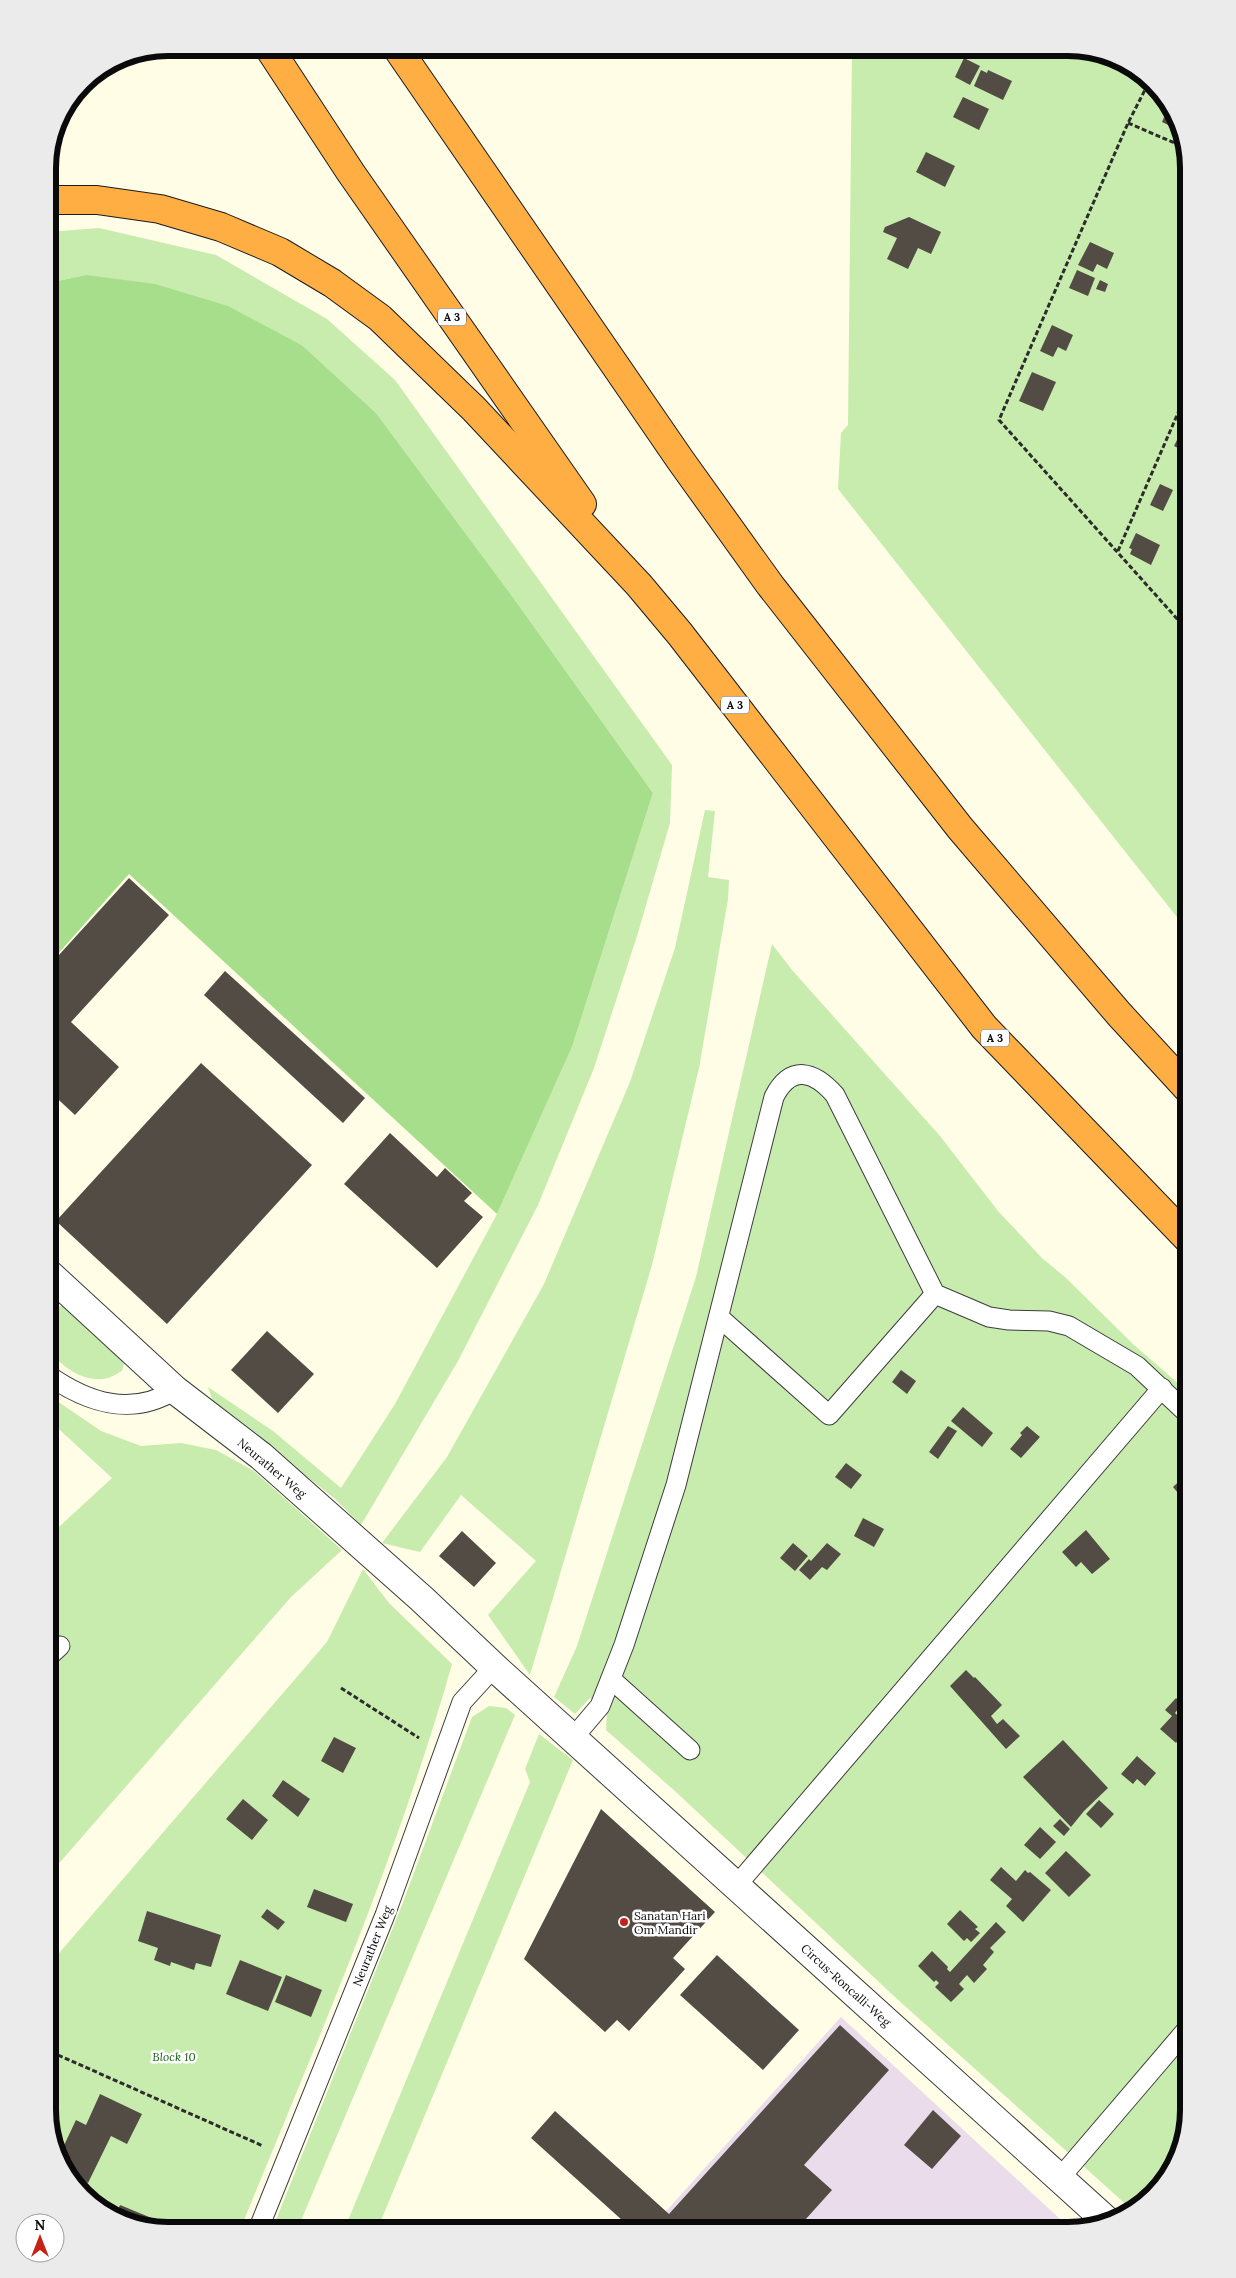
<svg xmlns="http://www.w3.org/2000/svg" width="1236" height="2278" viewBox="0 0 1236 2278" font-family="Lora,serif">
  <style>
    .industrial { fill: #eadcea }
    .green { fill: #c7ecad }
    .forest { fill: #a7de8b }
    .building { fill: #534c45 }
    .lines { fill: none; stroke-linecap: round; stroke-linejoin: round }
    .lane-casing { stroke: #3d3d3d; stroke-width: 21 }
    .street-casing { stroke: #3d3d3d; stroke-width: 30 }
    .highway-casing { stroke: #1b1b1b; stroke-width: 30 }
    .path { stroke: #2c2c2c; stroke-width: 3; stroke-dasharray: 5 2.5; stroke-linecap: butt }
    .lane { stroke: #fff; stroke-width: 19 }
    .street { stroke: #fff; stroke-width: 28 }
    .highway { stroke: #ffae44; stroke-width: 28 }
    .poi-dot { fill: #c42217; stroke: #fff; stroke-width: 2 }
    .labels { text-anchor: middle; dominant-baseline: central; stroke-width: 5; stroke-linejoin: round; paint-order: stroke }
    .shield { fill: #fff; stroke: #545454; stroke-width: 1 }
    .shield-label { font-size: 11px; font-weight: bold; fill: #0a0a0a }
    .street-label { font-size: 12px; fill: #0a0a0a; stroke: #fff }
    .poi-label { font-size: 12px; fill: #0a0a0a; stroke: #fff; text-anchor: start }
    .park-label { font-size: 12px; font-style: italic; fill: #1e6516; stroke: #fff }
    .rim { fill: none; stroke: #0a0a0a; stroke-width: 6 }
  </style>
  <rect width="100%" height="100%" fill="#fffde6"/>
  <path class="industrial" d="M841 2017 1072 2230H649Z"/>
  <g class="green">
    <path d="M852 48H1076L1135 68 1179 122 1188 169V931L838 489 841 433 848 425Z"/>
    <path d="M99 228 216 255 327 319 395 380 672 765 670 823 637 936 594 1068 538 1205 458 1361 361 1525 334 1498 213 1402 208 1387 273 1431 341 1488 395 1404 497 1214 572 1047 653 793 512 596 376 413 303 346 86 275 48 283V232Z"/>
    <path d="M705 810 715 811 708 877 729 880 728 899 699 1068 652 1265 530 1675 488 1615 536 1561 461 1495 420 1552 382 1543 447 1457 544 1284 630 1082 675 948Z"/>
    <path d="M772 944 792 970 940 1136 998 1211 1042 1258 1066 1278 1134 1345 1188 1392V2110L1168 2177 1130 2208 896 1998 676 1792 606 1730 607 1711 590 1698 575 1714 554 1697 577 1646 696 1277Z"/>
    <path d="M61 1306 75 1309 126 1356 122 1371C118 1373 112 1377 108 1378 84 1384 61 1366 48 1349V1312Z"/>
    <path d="M48 1393 57 1401 101 1431 141 1446 181 1443 216 1450 254 1471 342 1550 291 1597 48 1876V1674L60 1663 48 1648V1537L112 1478 48 1419Z"/>
    <path d="M363 1569 389 1603 452 1664C397 1858 316 2044 240 2230H161L101 2210 57 2156 48 2109V1966L327 1642Z"/>
    <path d="M489 1706 506 1708 515 1715 297 2230H272L402 1905 472 1717Z"/>
    <path d="M539 1734 573 1760 377 2230H344L530 1782 525 1769Z"/>
  </g>
  <path class="forest" d="M86 275 155 284 228 306 303 346 376 413 512 596 653 793 572 1047 497 1214 129 874 48 965V283Z"/>
  <g class="building">
    <path d="M964 58 980 66 970 85 955 77Z"/>
    <path d="M981 70 987 73 988 70 1012 81 1003 100 974 86Z"/>
    <path d="M963 97 989 109 979 130 953 117Z"/>
    <path d="M1168 108 1179 122 1181 131 1162 122Z"/>
    <path d="M926 152 955 166 945 187 916 172Z"/>
    <path d="M909 217 941 232 931 254 918 248 908 269 887 259 897 238 883 232 885 227Z"/>
    <path d="M1090 242 1114 253 1107 269 1097 264 1093 272 1078 265Z"/>
    <path d="M1077 270 1095 278 1088 296 1069 288Z"/>
    <path d="M1100 280 1108 284 1105 292 1096 289Z"/>
    <path d="M1052 325 1073 335 1066 351 1058 347 1053 357 1040 351Z"/>
    <path d="M1032 372 1056 382 1043 411 1019 401Z"/>
    <path d="M1182 430 1188 433 1186 452 1174 446Z"/>
    <path d="M1160 484 1173 490 1163 511 1150 505Z"/>
    <path d="M1136 533 1160 545 1151 565 1130 554 1132 549 1129 548Z"/>
    <path d="M129 878 169 915 71 1022 119 1067 75 1115 48 1090V967Z"/>
    <path d="M225 971 365 1098 343 1123 204 995Z"/>
    <path d="M201 1063 312 1165 167 1324 56 1221Z"/>
    <path d="M390 1133 437 1177 445 1168 472 1193 464 1201 483 1217 437 1268 344 1184Z"/>
    <path d="M267 1331 314 1374 278 1413 231 1370Z"/>
    <path d="M901 1370 916 1381 907 1394 892 1382Z"/>
    <path d="M963 1407 993 1433 982 1447 951 1421Z"/>
    <path d="M948 1426 957 1431 938 1459 929 1452Z"/>
    <path d="M1027 1426 1040 1437 1021 1458 1010 1449 1022 1435 1020 1433Z"/>
    <path d="M846 1463 862 1475 851 1489 835 1477Z"/>
    <path d="M1188 1473V1505L1173 1487Z"/>
    <path d="M863 1518 884 1529 874 1547 854 1536Z"/>
    <path d="M1086 1530 1110 1559 1092 1574 1081 1562 1076 1567 1062 1552Z"/>
    <path d="M462 1531 496 1563 474 1587 439 1556Z"/>
    <path d="M793 1543 808 1556 795 1571 780 1558Z"/>
    <path d="M827 1543 841 1554 827 1570 822 1567 810 1580 799 1570 809 1559 811 1561Z"/>
    <path d="M966 1670 974 1678 975 1677 1002 1705 991 1716 997 1724 1003 1719 1020 1736 1006 1749 950 1686Z"/>
    <path d="M1176 1698 1182 1704 1175 1713 1188 1725V1729L1176 1743 1160 1729 1172 1716 1165 1710Z"/>
    <path d="M334 1737 356 1748 343 1773 321 1761Z"/>
    <path d="M1063 1740 1108 1788 1084 1811 1071 1827 1023 1777Z"/>
    <path d="M1137 1756 1156 1773 1145 1786 1137 1779 1133 1784 1121 1774Z"/>
    <path d="M283 1780 310 1799 298 1817 272 1796Z"/>
    <path d="M243 1799 268 1820 252 1840 226 1819Z"/>
    <path d="M1099 1800 1114 1814 1101 1828 1086 1814Z"/>
    <path d="M601 1809 715 1912 673 1958 685 1969 629 2031 617 2020 605 2032 524 1959Z"/>
    <path d="M1060 1819 1070 1829 1064 1836 1053 1826Z"/>
    <path d="M1040 1827 1056 1842 1040 1859 1024 1845Z"/>
    <path d="M1066 1851 1091 1875 1069 1897 1045 1873Z"/>
    <path d="M1001 1867 1016 1881 1025 1870 1028 1873 1030 1872 1051 1890 1023 1922 1006 1906 1012 1899 990 1880Z"/>
    <path d="M314 1889 353 1904 346 1922 307 1907Z"/>
    <path d="M267 1909 285 1922 278 1930 261 1917Z"/>
    <path d="M960 1910 978 1927 975 1929 980 1933 971 1942 967 1938 964 1941 947 1924Z"/>
    <path d="M147 1911 221 1935 211 1967 196 1963 194 1970 171 1962 170 1966 154 1960 158 1948 138 1941Z"/>
    <path d="M996 1922 1006 1932 990 1948 994 1952 983 1965 987 1969 974 1983 967 1975 959 1984 964 1989 951 2002 935 1987 939 1983 936 1980 934 1982 918 1966 932 1951 948 1967 947 1969 950 1972Z"/>
    <path d="M717 1955 799 2030 763 2070 680 1995Z"/>
    <path d="M240 1960 282 1977 268 2011 226 1994Z"/>
    <path d="M286 1975 322 1990 311 2017 275 2002Z"/>
    <path d="M840 2025 889 2070 804 2165 832 2190 796 2230H633L531 2138 555 2111 669 2214Z"/>
    <path d="M100 2094 142 2114 127 2144 111 2136 88 2183 74 2176 58 2158 76 2120 86 2125Z"/>
    <path d="M933 2110 961 2136 932 2169 904 2145Z"/>
    <path d="M120 2205 154 2219 151 2227 116 2215Z"/>
  </g>
  <g class="lines">
    <defs>
      <g id="lane">
        <path d="M720 1318 829 1415 935 1294"/>
        <path d="M48 1375C88 1403 131 1417 175 1390"/>
        <path d="M48 1657 60 1646"/>
        <path d="M611 1679 690 1750"/>
        <path d="M573 1738 600 1706 624 1645 676 1485 774 1097C791 1064 814 1071 835 1095L935 1294 989 1317 1009 1320 1049 1321 1069 1326 1137 1366 1188 1414"/>
        <path d="M736 1886 1162 1388"/>
        <path d="M1059 2179 1188 2028"/>
        <path d="M258 2230 385 1915 462 1702 494 1667"/>
      </g>
      <path id="street" d="M48 1273 175 1390 261 1456 422 1599 494 1667 1108 2222"/>
      <g id="highway">
        <path d="M269 48 351 173 582 504"/>
        <path d="M397 48 681 461 770 585 960 828 1119 1014 1188 1089"/>
        <path d="M48 200H97L160 209 221 227 280 252 332 283 380 318 474 409 639 585 680 634 984 1027 1188 1239"/>
      </g>
    </defs>
    <use href="#lane" class="lane-casing"/>
    <use href="#street" class="street-casing"/>
    <use href="#highway" class="highway-casing"/>
    <g class="path">
      <path d="M1148 84 1128 123 999 420 1188 631"/>
      <path d="M1128 123 1184 147"/>
      <path d="M1118 551 1188 390"/>
      <path d="M341 1688 419 1738"/>
      <path d="M58 2055 263 2146"/>
    </g>
    <use href="#lane" class="lane"/>
    <use href="#street" class="street"/>
    <use href="#highway" class="highway"/>
  </g>
  <circle class="poi-dot" cx="624" cy="1922" r="5"/>
  <g class="labels">
    <g class="shield">
      <rect x="438" y="308.5" width="28" height="17" rx="4"/>
      <rect x="721" y="696.5" width="28" height="17" rx="4"/>
      <rect x="981" y="1029.5" width="28" height="17" rx="4"/>
    </g>
    <g class="shield-label">
      <text x="452" y="317">A 3</text>
      <text x="735" y="705">A 3</text>
      <text x="995" y="1038">A 3</text>
    </g>
    <g class="street-label">
      <text transform="translate(272 1468) rotate(40)">Neurather Weg</text>
      <text transform="translate(372 1946) rotate(-68)">Neurather Weg</text>
      <text transform="translate(846 1985) rotate(42)">Circus-Roncalli-Weg</text>
    </g>
    <g class="poi-label">
      <text x="634" y="1915">Sanatan Hari<tspan x="634" dy="14">Om Mandir</tspan></text>
    </g>
    <g class="park-label">
      <text x="174" y="2056">Block 10</text>
    </g>
  </g>
  <path d="M0 0H1236V2278H0ZM168 56H1068A112 112 0 0 1 1180 168V2110A112 112 0 0 1 1068 2222H168A112 112 0 0 1 56 2110V168A112 112 0 0 1 168 56Z" fill="#ebebeb" fill-rule="evenodd"/>
  <path class="rim" d="M168 56H1068A112 112 0 0 1 1180 168V2110A112 112 0 0 1 1068 2222H168A112 112 0 0 1 56 2110V168A112 112 0 0 1 168 56Z"/>
  <g transform="translate(40 2238)"><circle r="24" fill="#ffffff" stroke="#9d9d9d"/>
  <path d="M0-4L9 19L0 12L-9 19Z" fill="#c42217"/>
  <text y="-8" font-size="14" font-weight="bold" text-anchor="middle" fill="#0a0a0a">N</text>
  </g>
</svg>
